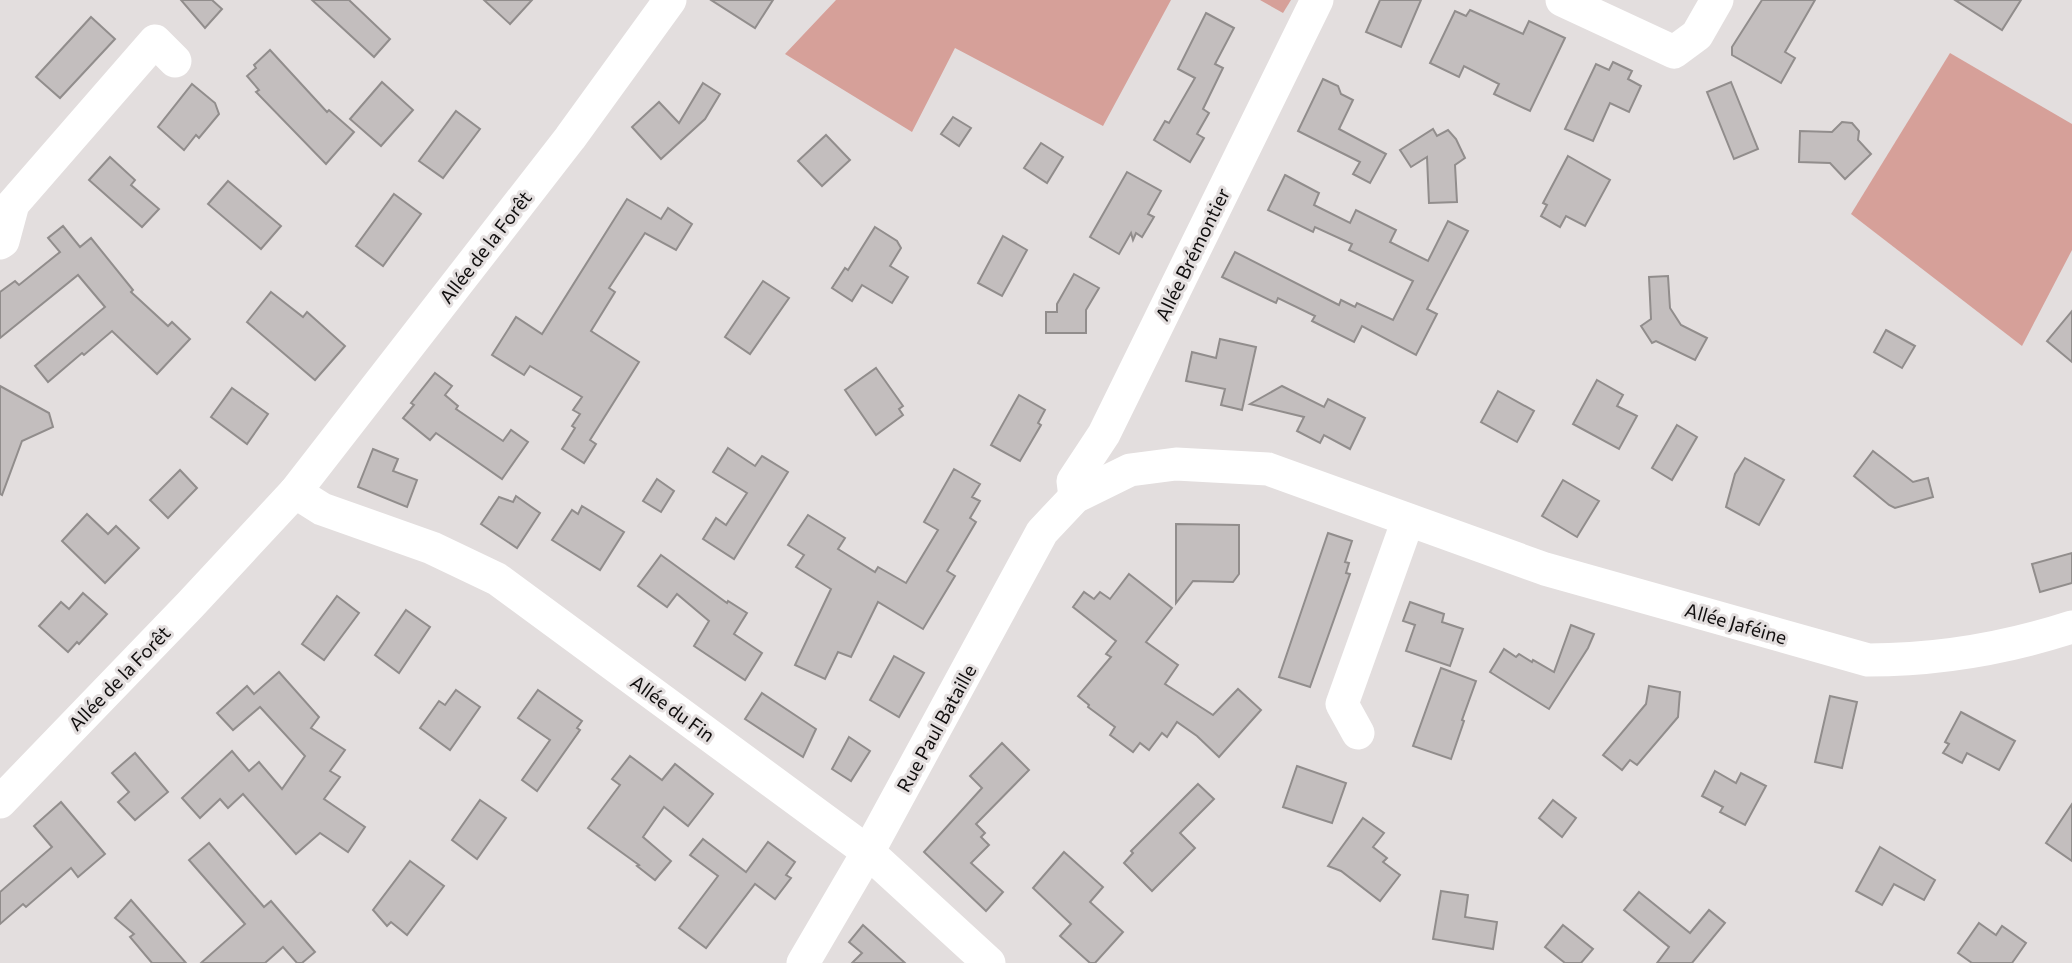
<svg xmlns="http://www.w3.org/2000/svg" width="2072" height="963" viewBox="0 0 2072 963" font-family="Commissioner,sans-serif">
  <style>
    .green { fill: #d6a099 }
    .building { fill: #c3bebe; stroke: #918d8c; stroke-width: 2 }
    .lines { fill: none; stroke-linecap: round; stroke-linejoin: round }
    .minor { stroke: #fff; stroke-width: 33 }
    .labels { text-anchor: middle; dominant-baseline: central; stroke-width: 6; stroke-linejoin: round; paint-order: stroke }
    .street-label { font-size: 19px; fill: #100e0e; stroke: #e3dede }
  </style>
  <rect width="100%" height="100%" fill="#e3dede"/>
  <g class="green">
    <path d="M836 0H1171L1103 126 955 48 912 132 785 54Z"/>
    <path d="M1260 0H1291L1283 13Z"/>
    <path d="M1950 53 2072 124V250L2022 346 1851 214Z"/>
  </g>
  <g class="building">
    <path d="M181 0H212L222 9 205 28Z"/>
    <path d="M312 0H349L390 39 374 57Z"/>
    <path d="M484 0H532L510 24Z"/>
    <path d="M711 0H773L755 28Z"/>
    <path d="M1380 0H1421L1401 47 1366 32Z"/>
    <path d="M1762 0H1815L1785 52 1795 58 1781 83 1732 55V47Z"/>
    <path d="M1955 0H2021L2002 30Z"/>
    <path d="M1470 10 1523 34 1529 21 1565 38 1530 111 1494 94 1499 84 1464 66 1459 77 1430 63 1455 11 1466 16Z"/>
    <path d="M1206 13 1234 28 1215 64 1223 68 1203 109 1209 113 1197 134 1204 138 1190 162 1154 140 1165 121 1169 123 1195 78 1178 69Z"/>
    <path d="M91 17 115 39 60 98 36 77Z"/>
    <path d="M270 50 327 112 329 110 354 132 326 164 256 92 259 90 247 76 256 68 254 65Z"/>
    <path d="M1613 62 1632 71 1628 79 1641 86 1629 112 1610 103 1593 141 1565 129 1596 64 1609 70Z"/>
    <path d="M1323 79 1338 86 1341 94 1353 100 1339 129 1386 154 1370 183 1353 174 1360 162 1298 131Z"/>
    <path d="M382 82 413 110 381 146 350 119Z"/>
    <path d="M1731 82 1758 149 1734 159 1707 92Z"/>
    <path d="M703 83 720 94 705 119 661 159 632 127 659 102 679 123Z"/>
    <path d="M192 84 215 103 219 114 199 138 196 135 184 150 158 127Z"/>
    <path d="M456 111 480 129 443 178 419 161Z"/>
    <path d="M953 117 971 128 959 146 941 134Z"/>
    <path d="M1842 122 1852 123 1859 131 1858 140 1871 154 1845 179 1830 163 1799 162 1800 131 1832 132Z"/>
    <path d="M1433 129 1437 136 1448 130 1456 139 1465 158 1455 165 1457 202 1429 203 1427 157 1411 167 1400 150Z"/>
    <path d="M826 135 850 160 822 186 798 161Z"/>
    <path d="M1041 143 1063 157 1047 183 1024 168Z"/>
    <path d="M1568 156 1610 180 1585 226 1566 216 1560 227 1541 216 1547 205 1543 203Z"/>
    <path d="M110 157 135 180 131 185 159 209 142 227 89 180Z"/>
    <path d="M1127 172 1161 191 1148 214 1154 217 1142 237 1136 233 1133 240 1131 233 1119 254 1090 237Z"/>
    <path d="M1285 175 1319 193 1314 205 1350 223 1356 210 1396 230 1390 242 1428 261 1448 221 1468 231 1427 309 1437 314 1416 355 1362 326 1354 342 1312 321 1315 316 1278 298 1276 303 1222 277 1235 252 1339 305 1341 300 1355 307 1357 303 1393 320 1413 281 1349 250 1352 244 1315 227 1313 232 1268 210Z"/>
    <path d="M228 181 281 226 261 249 208 204Z"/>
    <path d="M394 194 421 214 383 266 356 246Z"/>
    <path d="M627 199 661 219 668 208 692 224 676 250 645 233 609 288 615 292 591 331 639 362 590 440 596 444 584 463 562 449 575 428 572 426 580 414 573 410 582 397 530 366 524 375 492 355 516 317 542 334Z"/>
    <path d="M63 226 80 247 91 238 133 290 131 292 168 326 172 322 190 339 157 374 112 331 84 355 82 353 48 382 35 366 105 307 78 275 0 338V292L15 281 19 285 60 252 48 238Z"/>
    <path d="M875 227 897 241 901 248 890 266 908 277 892 303 862 285 852 301 832 288 845 268 848 270Z"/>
    <path d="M1003 236 1027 250 1002 296 978 283Z"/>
    <path d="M1074 274 1099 288 1086 310V333H1046V312H1057V304Z"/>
    <path d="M1668 276 1670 308 1681 325 1707 338 1695 360 1656 341 1652 343 1641 326 1651 319 1649 277Z"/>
    <path d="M763 281 789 298 750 354 725 337Z"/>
    <path d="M271 292 303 317 307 312 345 346 315 380 247 322Z"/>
    <path d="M2072 311V362L2047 341Z"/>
    <path d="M1886 330 1915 346 1902 368 1874 352Z"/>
    <path d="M1220 339 1256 347 1242 410 1221 405 1225 389 1186 381 1192 352 1216 358Z"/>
    <path d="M876 368 903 406 899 409 903 415 876 435 845 390Z"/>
    <path d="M435 373 452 386 445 395 458 406 456 409 503 441 511 430 528 442 502 479 436 433 430 440 403 418 414 405 411 403Z"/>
    <path d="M1597 380 1623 395 1617 406 1637 416 1619 449 1573 424Z"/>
    <path d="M0 386 49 413 53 427 22 441 2 495 0 494Z"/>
    <path d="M1282 386 1324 407 1328 399 1365 418 1350 449 1324 435 1320 443 1297 431 1304 417 1250 404Z"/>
    <path d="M232 388 268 414 247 444 211 417Z"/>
    <path d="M1498 391 1534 411 1517 442 1481 422Z"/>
    <path d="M1019 395 1045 410 1038 423 1041 425 1020 461 991 445Z"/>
    <path d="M1677 425 1697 437 1672 480 1652 468Z"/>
    <path d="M728 448 755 466 762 456 788 472 734 559 703 539 716 518 726 525 747 493 713 472Z"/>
    <path d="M373 449 398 459 393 471 417 480 407 507 358 487Z"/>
    <path d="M1873 451 1913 482 1928 478 1933 497 1895 508 1889 505 1854 476Z"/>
    <path d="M1745 458 1784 480 1759 525 1726 507 1735 474Z"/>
    <path d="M954 469 980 484 972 497 980 501 970 518 976 522 947 571 955 576 923 629 878 602 851 657 838 652 825 679 795 665 831 589 796 567 804 555 788 545 808 515 845 538 838 549 875 572 878 567 906 583 938 530 924 522Z"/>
    <path d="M180 470 197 488 168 518 150 500Z"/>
    <path d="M657 479 674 491 661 512 643 501Z"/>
    <path d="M1563 480 1599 501 1577 537 1542 516Z"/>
    <path d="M516 496 540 513 517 548 481 524 499 497 513 502Z"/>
    <path d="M582 506 624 532 600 570 552 540 572 510 578 514Z"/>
    <path d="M87 514 108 534 116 526 139 548 105 583 62 541Z"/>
    <path d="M1176 524 1239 525V574L1233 582 1193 581 1176 603Z"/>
    <path d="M1328 533 1352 541 1345 562 1349 563 1346 573 1350 574 1310 687 1279 677Z"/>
    <path d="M2072 553V583L2040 592 2032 564Z"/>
    <path d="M661 555 727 603 728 601 747 613 734 634 762 653 745 680 694 646 709 621 677 594 667 607 638 586Z"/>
    <path d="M1129 574 1172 608 1146 642 1178 665 1165 684 1213 715 1238 689 1261 710 1219 757 1197 736 1177 722 1167 737 1162 733 1149 750 1140 743 1133 752 1110 735 1115 727 1088 707 1089 705 1078 696 1111 657 1106 654 1116 641 1073 607 1084 592 1094 599 1100 592 1110 599Z"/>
    <path d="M83 593 107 614 79 644 77 642 68 652 39 626 61 602 69 609Z"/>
    <path d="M337 596 359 613 324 660 302 644Z"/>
    <path d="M1410 602 1444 614 1442 622 1463 629 1450 666 1406 651 1415 625 1403 621Z"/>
    <path d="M406 610 430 627 399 673 375 655Z"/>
    <path d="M1571 625 1594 634 1588 648 1549 709 1490 672 1504 649 1516 657 1519 654 1532 662 1533 660 1554 672Z"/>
    <path d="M894 656 924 673 899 717 870 700Z"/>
    <path d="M1441 668 1476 681 1462 720 1464 721 1451 759 1413 746Z"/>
    <path d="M279 672 319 717 311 728 345 750 330 771 340 777 324 799 365 827 348 852 320 833 296 854 243 794 228 808 220 799 200 818 182 798 232 751 249 771 259 762 282 789 305 756 260 707 233 730 217 713 247 686 254 694Z"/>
    <path d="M1649 686 1680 692 1678 717 1637 765 1630 760 1622 770 1603 755 1646 704Z"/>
    <path d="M456 690 480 707 450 750 420 728 439 701 445 705Z"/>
    <path d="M538 690 582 721 577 728 580 730 537 791 522 780 550 740 518 718Z"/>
    <path d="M762 693 816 729 803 757 745 719Z"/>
    <path d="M1830 696 1857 702 1842 768 1815 762Z"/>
    <path d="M1961 712 2015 741 1999 770 1967 753 1962 763 1943 753 1949 744 1945 742Z"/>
    <path d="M849 737 870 751 851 781 832 769Z"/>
    <path d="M1002 743 1029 770 976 824 985 833 981 837 989 845 971 863 1003 892 986 911 924 852 982 788 970 776Z"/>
    <path d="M135 753 168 792 135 820 118 802 129 792 112 773Z"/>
    <path d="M630 756 662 780 675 764 713 794 688 826 664 807 643 837 671 861 655 880 637 866 639 865 588 828 620 785 612 779Z"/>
    <path d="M1297 766 1346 783 1332 823 1283 807Z"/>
    <path d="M1715 771 1736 783 1741 773 1766 786 1745 825 1720 812 1723 807 1702 796Z"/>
    <path d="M1198 784 1214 799 1180 833 1195 848 1152 891 1124 863 1133 853 1131 851Z"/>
    <path d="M480 800 506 818 477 859 452 840Z"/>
    <path d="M1553 800 1576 818 1562 837 1539 818Z"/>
    <path d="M61 802 105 854 78 877 71 868 26 907 23 904 0 924V892L52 847 34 826Z"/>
    <path d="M2072 804V861L2046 843Z"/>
    <path d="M1363 818 1384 833 1373 847 1387 858 1383 862 1400 875 1380 901 1341 871 1328 866Z"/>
    <path d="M703 839 746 872 768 842 795 862 786 875 791 878 775 899 755 884 706 948 679 928 718 876 690 855Z"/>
    <path d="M209 843 264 907 271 901 315 952 302 963H297L283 947 265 963H201L245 924 189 860Z"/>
    <path d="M1880 847 1935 880 1924 900 1894 884 1882 905 1856 891Z"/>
    <path d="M1064 852 1103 887 1090 902 1123 932 1095 963H1090L1060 936 1071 924 1033 888Z"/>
    <path d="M410 861 444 886 407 935 391 922 387 926 373 910Z"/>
    <path d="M1441 891 1468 895 1465 917 1497 922 1493 949 1433 939Z"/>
    <path d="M1639 892 1690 933 1709 910 1725 923 1692 963H1657L1669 947 1624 910Z"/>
    <path d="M131 900 186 963H152L130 937 134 934 115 918Z"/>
    <path d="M1979 923 1996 935 2002 926 2026 943 2012 963H1972L1958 953Z"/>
    <path d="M863 925 905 963H852L862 953 849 942Z"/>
    <path d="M1563 925 1593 949 1581 963H1565L1545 947Z"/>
  </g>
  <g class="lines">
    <g class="minor">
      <path d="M1562 0 1674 52 1697 35 1717 0"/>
      <path d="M0 243 3 241 13 204 155 41 175 61"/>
      <path d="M295 492 570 138 670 0"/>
      <path d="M1075 497 1073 481 1104 434 1317 0"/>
      <path d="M1358 733 1342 704 1408 520"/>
      <path d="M0 802 190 605 295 492 322 509 432 548 497 579 868 852 989 963"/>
      <path d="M803 963 868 852 1042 532 1075 497 1130 470 1176 464 1268 469 1545 569 1868 660C1936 660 2007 648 2072 627"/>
    </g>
  </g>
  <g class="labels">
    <g class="street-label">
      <text transform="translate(485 247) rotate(-52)">Allée de la Forêt</text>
      <text transform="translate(1192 254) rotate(-64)">Allée Brémontier</text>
      <text transform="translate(1736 623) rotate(16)">Allée Jaféine</text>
      <text transform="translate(119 678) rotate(-46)">Allée de la Forêt</text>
      <text transform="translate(673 708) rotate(36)">Allée du Fin</text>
      <text transform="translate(936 728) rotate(-61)">Rue Paul Bataille</text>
    </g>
  </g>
</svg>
